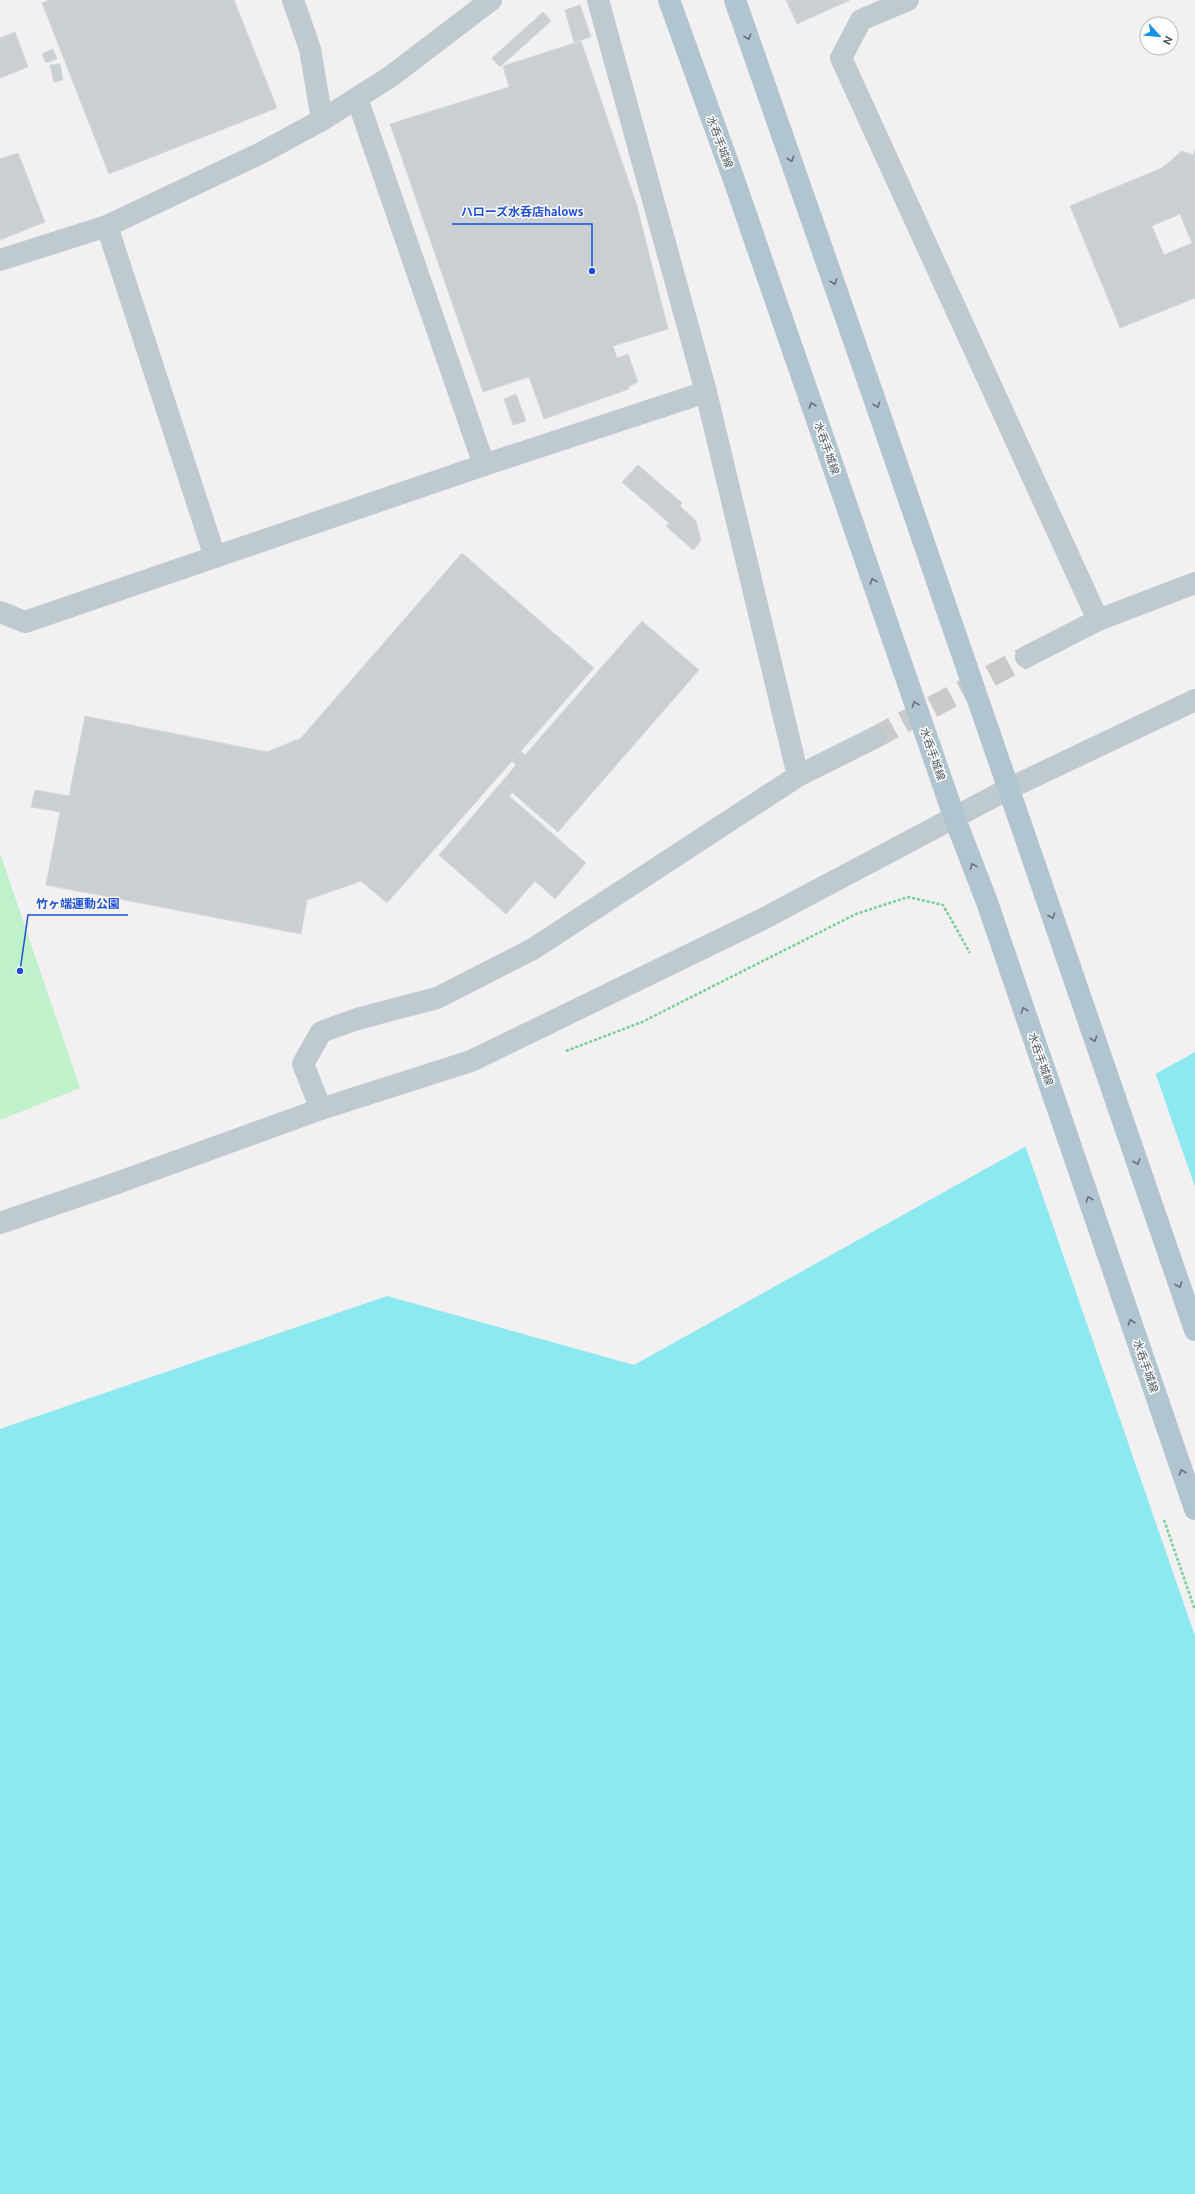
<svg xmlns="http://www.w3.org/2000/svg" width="1195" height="2194" viewBox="0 0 1195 2194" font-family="Ubuntu,'Noto Sans JP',sans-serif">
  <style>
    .green { fill: #bff1ca }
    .water { fill: #8be9ef }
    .pier { fill: #f3f0f1 }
    .building { fill: #cacfd3; stroke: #d4d8dc; fill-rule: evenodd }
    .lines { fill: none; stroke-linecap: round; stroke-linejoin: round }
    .minor-tunnel { stroke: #c8cacc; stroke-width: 22; stroke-dasharray: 22 11; stroke-linecap: butt }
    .path { stroke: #75d095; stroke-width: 2.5; stroke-dasharray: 3 2; stroke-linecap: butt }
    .minor { stroke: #becad0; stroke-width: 22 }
    .major { stroke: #b0c5d0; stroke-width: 22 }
    .oneway { stroke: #62727b }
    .labels { text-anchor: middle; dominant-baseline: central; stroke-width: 3; stroke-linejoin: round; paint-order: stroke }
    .street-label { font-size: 11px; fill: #48575f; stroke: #fff }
    .leader { fill: none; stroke: #1d4ed8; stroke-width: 1.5 }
    .callout-dot { fill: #1d4ed8; stroke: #fff; stroke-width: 1.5 }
    .callout-label { font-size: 12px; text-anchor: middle; font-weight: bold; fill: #1d4ed8; stroke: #fff; stroke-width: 3; stroke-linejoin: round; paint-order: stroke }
  </style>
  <rect width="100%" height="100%" fill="#f3f0f1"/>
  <path class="green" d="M0 853 80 1088 0 1120Z"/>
  <path class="water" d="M1195 1052V2194H0V1429L387 1296 634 1365Z"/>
  <path class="pier" d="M1155 1072 1195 1187V1636L1025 1145Z"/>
  <g class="building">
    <path d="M49 0H234L277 108 109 174 42 3Z"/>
    <path d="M786 0H850L797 24Z"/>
    <path d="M580 5 591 37 574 42 565 10Z"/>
    <path d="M543 12 551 21 500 67 492 58Z"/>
    <path d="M15 32 28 67 0 78V38Z"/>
    <path d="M581 41 637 206 668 329 613 346 617 358 628 354 638 382 628 387 629 389 544 419 529 377 483 392 390 124 509 87 503 66Z"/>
    <path d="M53 49 57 59 46 63 42 54Z"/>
    <path d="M60 64 63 80 54 82 50 65Z"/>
    <path d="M1195 149V298L1120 328 1070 206 1162 168 1182 151 1193 155ZM1180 214 1192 243 1164 255 1152 226Z"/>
    <path d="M18 153 45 222 0 240V159Z"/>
    <path d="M516 394 526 421 513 425 504 399Z"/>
    <path d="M638 465 682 503 680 506 696 521 701 541 693 550 666 526 669 523 622 482Z"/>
    <path d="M462 553 594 668 387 903 361 881 307 900 301 934 46 885 60 812 31 807 35 790 69 796 85 716 267 752 301 738Z"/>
    <path d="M642 621 699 670 558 832 501 783 516 765 512 761 521 751 525 755Z"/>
    <path d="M501 783 512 793 509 796 586 863 555 899 535 881 506 914 439 855Z"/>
  </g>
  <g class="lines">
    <path class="minor-tunnel" d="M874 738 1026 657"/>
    <g class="path">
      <path d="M566 1051 642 1022 856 914 908 897 943 905 970 953"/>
      <path d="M1164 1520 1195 1610"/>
    </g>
    <g class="minor">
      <path d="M293 0 310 49 322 120"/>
      <path d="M908 0 861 20 841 58 1098 620"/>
      <path d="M357 98 484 465"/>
      <path d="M107 226 215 557"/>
      <path d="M0 260 107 226 261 153 322 120 390 77 491 0"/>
      <path d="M0 612 25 622 484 465 706 392"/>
      <path d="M1026 657 1098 620 1195 583"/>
      <path d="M798 776 874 738"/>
      <path d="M321 1109 303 1064 321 1032 357 1019 437 998 533 949 798 776 706 392 598 0"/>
      <path d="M0 1223 114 1184 321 1109 471 1061 761 920 1008 789 1195 700"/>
    </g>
    <g class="major">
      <path d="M669 0 733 177 955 819 987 902 1195 1509"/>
      <path d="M735 0 873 395 1195 1330"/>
    </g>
  </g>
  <defs><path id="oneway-chevron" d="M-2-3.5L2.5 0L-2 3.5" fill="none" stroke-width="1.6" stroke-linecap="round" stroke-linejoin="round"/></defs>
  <g class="oneway">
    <use href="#oneway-chevron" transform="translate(748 37) rotate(71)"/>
    <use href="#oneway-chevron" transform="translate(791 159) rotate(71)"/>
    <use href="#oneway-chevron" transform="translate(834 282) rotate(71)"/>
    <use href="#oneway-chevron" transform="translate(812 405) rotate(-109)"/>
    <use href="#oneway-chevron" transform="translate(877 405) rotate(71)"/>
    <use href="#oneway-chevron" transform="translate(873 581) rotate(-109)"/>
    <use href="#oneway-chevron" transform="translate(915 704) rotate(-109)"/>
    <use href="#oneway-chevron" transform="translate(973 866) rotate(-111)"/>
    <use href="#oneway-chevron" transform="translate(1052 916) rotate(71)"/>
    <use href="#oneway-chevron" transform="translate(1024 1010) rotate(-109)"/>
    <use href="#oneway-chevron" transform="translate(1094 1039) rotate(71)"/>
    <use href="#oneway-chevron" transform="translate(1137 1162) rotate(71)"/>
    <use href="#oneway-chevron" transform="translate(1089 1199) rotate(-109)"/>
    <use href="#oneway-chevron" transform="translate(1179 1285) rotate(71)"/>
    <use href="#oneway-chevron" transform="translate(1131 1322) rotate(-109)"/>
    <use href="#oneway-chevron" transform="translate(1182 1472) rotate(-109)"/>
  </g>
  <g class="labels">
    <g class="street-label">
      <text transform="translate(720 142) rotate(70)">水呑手城線</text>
      <text transform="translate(827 448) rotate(71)">水呑手城線</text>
      <text transform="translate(933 754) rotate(71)">水呑手城線</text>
      <text transform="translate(1041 1059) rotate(71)">水呑手城線</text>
      <text transform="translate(1146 1366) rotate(71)">水呑手城線</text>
    </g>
  </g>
  <path class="leader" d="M592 271L592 224H452M20 971L28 915H128"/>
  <g class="callout-dot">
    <circle cx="592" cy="271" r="4"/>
    <circle cx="20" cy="971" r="4"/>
  </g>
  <g class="callout-label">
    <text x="522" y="216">ハローズ水呑店halows</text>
    <text x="78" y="908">竹ヶ端運動公園</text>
  </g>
  <g transform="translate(1159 36) rotate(117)"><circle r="19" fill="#ffffff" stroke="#b6bcbf"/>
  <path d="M0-3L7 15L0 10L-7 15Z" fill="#1492e9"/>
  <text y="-6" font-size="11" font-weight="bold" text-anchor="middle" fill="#48575f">N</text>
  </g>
</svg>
